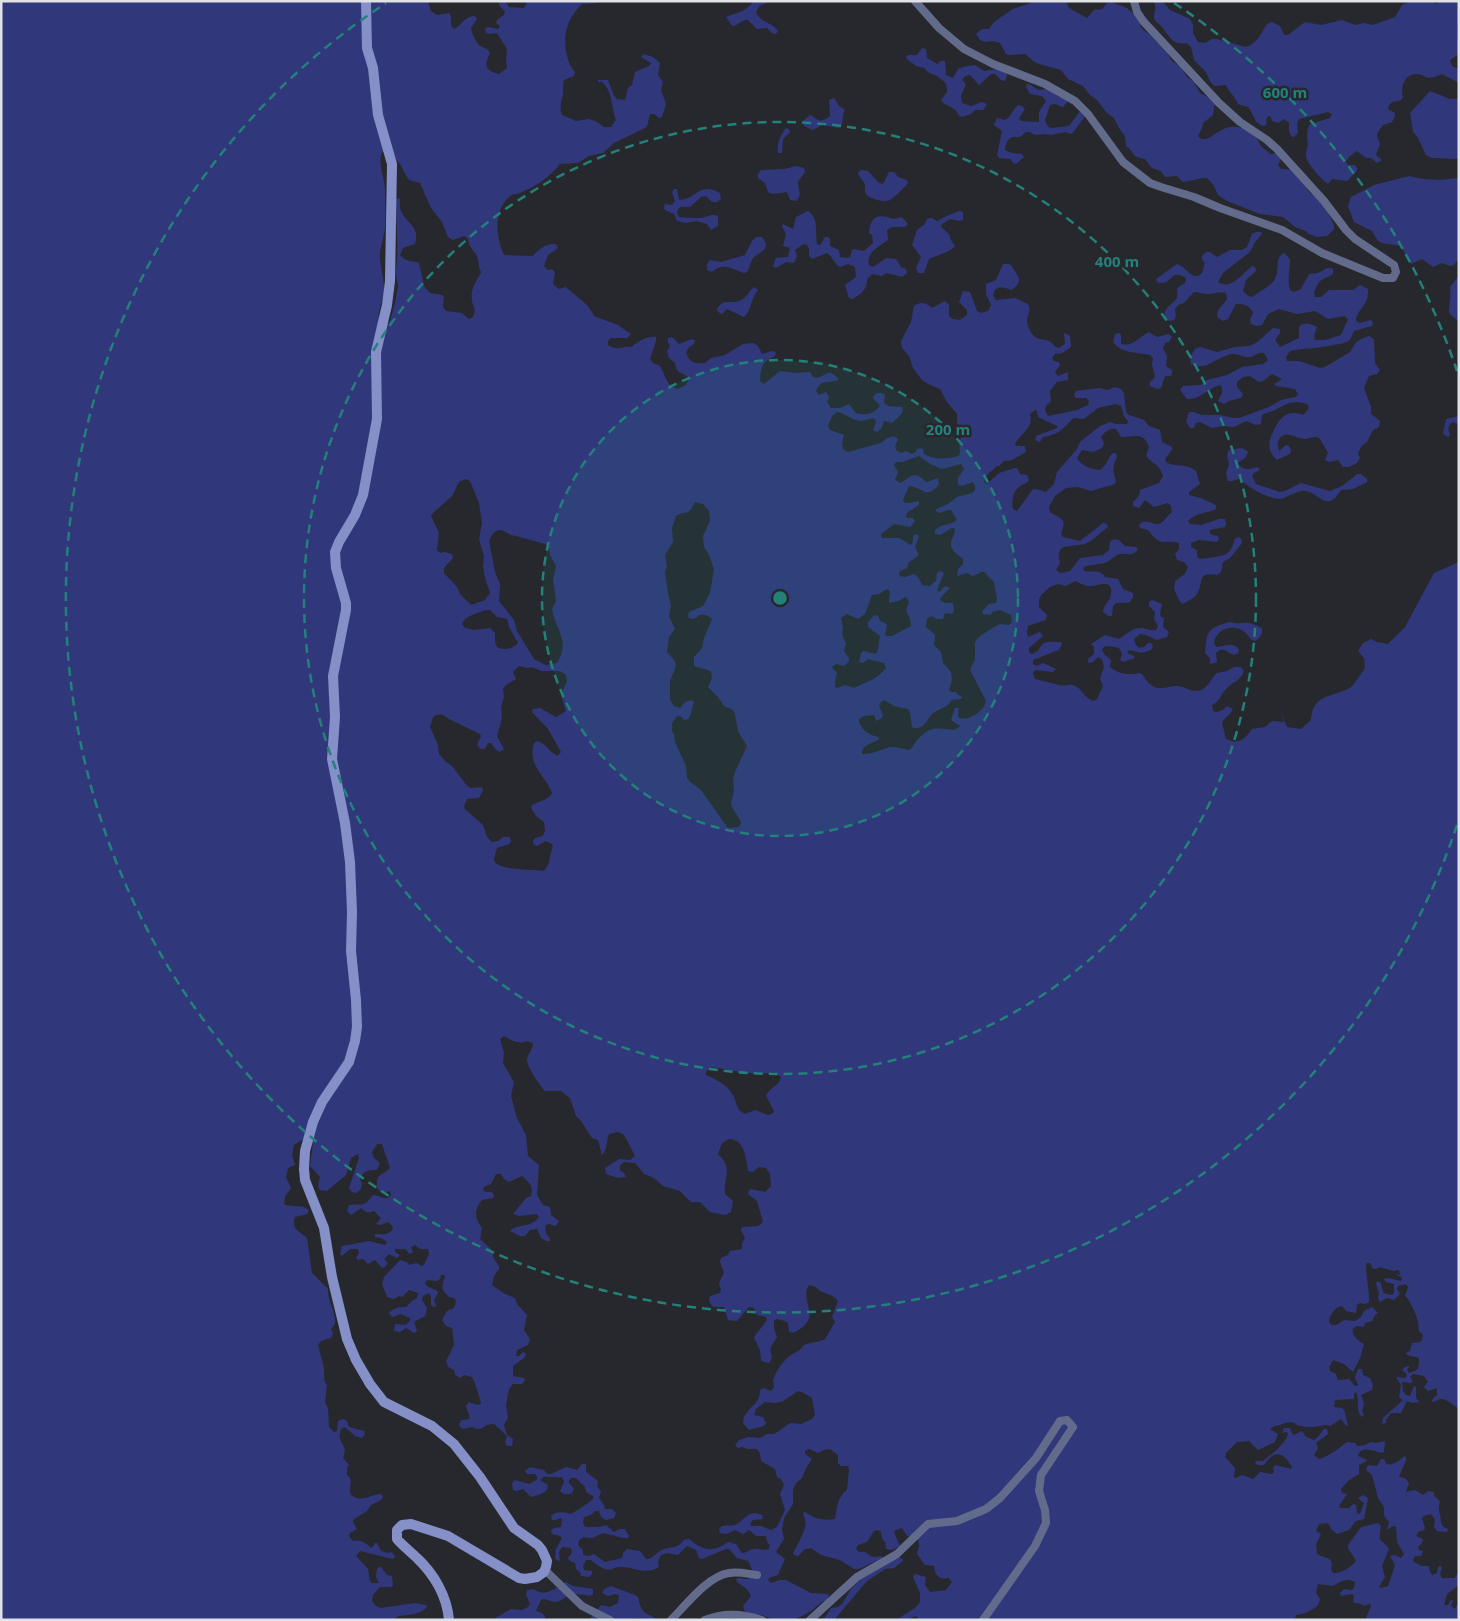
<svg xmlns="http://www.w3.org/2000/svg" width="1460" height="1621" viewBox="0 0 1460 1621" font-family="'Open Sans',sans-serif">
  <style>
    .green { fill: #30387b; fill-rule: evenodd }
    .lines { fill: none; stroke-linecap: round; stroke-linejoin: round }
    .street { stroke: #636b8d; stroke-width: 8 }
    .secondary { stroke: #8490c7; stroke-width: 10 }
    .ring { fill: none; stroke: #24817a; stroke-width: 2.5; stroke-dasharray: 9 6 }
    .centre { fill: #24817a; stroke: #27282d; stroke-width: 2.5 }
    .ring-label { font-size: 15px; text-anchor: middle; font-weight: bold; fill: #24817a; stroke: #27282d; stroke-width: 5; stroke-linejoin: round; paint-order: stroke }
  </style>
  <rect width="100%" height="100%" fill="#27282d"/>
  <g class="green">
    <path d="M1 1H428L431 11 437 15 449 13 451 17V26L454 29C462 25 466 15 475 16L477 19 471 28C472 33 475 41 479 45 484 49 487 47 490 53 484 65 485 71 499 74L507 68 506 61 507 49 497 33 489 34 486 33 485 28 489 27 498 29 500 26 496 23 497 20 504 15 505 12 499 5V1H505L509 7 524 8 527 1H599L596 3 582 4C568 18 563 32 566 51 568 60 569 65 575 72L574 76 564 80C563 83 563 86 563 89 564 99 558 103 562 115L576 121 589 119 597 122 604 127H611L616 120C611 107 613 91 602 82H598V80H608L614 96 617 99 625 100 628 88 632 85 635 72 649 66 651 63 641 57 644 54 653 57 660 63 658 75 663 82 661 90 666 104 662 117 659 118 654 114H650L647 127 614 143 603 153 589 156 578 163 560 164C549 178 536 186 520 193 516 194 512 194 509 197 493 212 496 237 504 255L533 256C538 249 547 243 556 244L558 248 548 255 544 266 548 270 552 269 555 272 553 284 559 289 566 287C576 297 589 303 594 316L618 325 631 334 627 338H611L608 341V345C620 352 622 345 632 347 638 341 648 336 656 337V341L650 359 653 363 660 366C666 375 665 385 678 389L686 385 689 378C681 371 677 375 675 363L669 358 667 351 670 346 668 342V338L672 337 679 344 692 339 695 340 694 344 689 347 686 352C689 363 695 364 705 363L711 358 725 355 743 344 753 343 758 346 762 354 772 351 776 352 775 356C761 362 761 367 760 381L764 384 780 371 795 373 810 372 813 377 818 378 830 372 838 378V380C826 385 823 377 816 391L819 395 826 392 828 395 829 398 827 402 831 408H840L849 404 856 413C865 416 875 414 880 405L874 400 873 396 877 393H882L885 395 884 403 888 406 902 407 903 411C900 416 896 419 892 423L884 421 881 429 877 432 873 430 876 422 875 419C869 417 866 421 860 421 851 420 845 413 837 412L832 416 828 426 830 430 844 435 842 443 843 449 848 452 881 443 887 438 894 436 898 439 895 447 897 451 902 453 906 451 912 454 916 452 917 449 921 448 923 449 924 454C934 460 947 459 958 456L960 453 959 442 963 434 957 426V414L947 402 940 389 928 384 922 380 913 368 909 356 902 348 901 341 911 322 914 306C921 301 926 303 932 308L945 301 949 305V316L953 319 960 320 967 315V310L959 302 963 291 970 292 977 311 981 313 988 311 991 305 986 294V284L996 280 1003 264H1010C1016 273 1026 282 1011 290 1004 287 995 285 993 295L996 300 1015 298 1028 304C1032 311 1027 314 1027 320 1027 326 1032 336 1037 338 1041 340 1046 339 1049 341 1054 344 1054 347 1059 348L1065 344 1064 333 1070 336 1071 347 1062 353 1055 354 1052 358 1054 361 1059 362 1060 365 1055 372 1058 376 1068 372V380L1057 382 1050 391 1051 401 1046 406 1045 410 1048 416 1077 410 1088 405 1089 401 1086 398H1076L1074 395 1076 391 1099 388 1107 390 1115 387 1121 389 1124 393 1126 412 1129 415 1144 420 1149 426 1160 430 1162 442 1172 447V450L1165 459 1166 462C1176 468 1184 462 1196 471L1200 484 1189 492V495L1201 498 1216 505V509C1207 514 1196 512 1188 521L1190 524 1201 525 1219 519H1225L1226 524 1225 527 1210 530V533L1212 535 1218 536 1219 539 1217 542 1199 540 1191 543V547L1197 550C1197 552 1197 556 1198 558 1200 560 1223 556 1226 554 1231 551 1233 547 1234 540L1238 537 1241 538 1242 543 1230 558 1223 562 1221 572 1217 575C1195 572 1205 581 1197 594 1194 599 1188 600 1183 604L1180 602 1174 589 1175 581 1185 574 1188 567 1184 562 1177 560 1175 554 1179 549V543C1163 539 1161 548 1148 530L1140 528 1139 525C1146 517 1151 525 1159 524 1164 522 1168 515 1172 512L1171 506 1168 503 1154 507 1145 500 1139 508 1133 506V502L1139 496 1140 490 1159 483 1163 476C1159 463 1153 465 1146 456L1149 447C1143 431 1135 437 1121 437L1116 429C1109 428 1105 432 1101 437L1104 443 1102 448 1093 452 1082 450 1077 458C1080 465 1092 470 1100 470 1107 466 1107 458 1113 453H1116L1117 456C1113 466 1112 470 1116 480L1115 484 1091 491 1078 487 1066 488 1055 496 1049 507 1050 512C1062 520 1067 517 1061 534L1063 537 1080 541 1103 523 1107 524 1108 527C1101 532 1093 541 1085 544 1079 546 1066 545 1062 548 1057 552 1059 558 1060 563L1056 570 1060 573 1070 571 1080 558 1103 555 1109 550 1110 542 1114 539 1119 540 1125 546 1136 547 1138 549C1132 559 1125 551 1117 555 1113 557 1111 560 1107 562 1099 565 1091 564 1084 567L1083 570C1091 574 1099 568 1105 577L1118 579 1123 589 1133 593V597L1130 602C1125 604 1121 602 1116 603L1113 606 1112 616H1108L1103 612C1103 605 1110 602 1111 594 1113 578 1098 586 1091 586 1086 587 1080 583 1075 581L1066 586 1058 584 1050 587 1041 595 1039 600V607L1047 615 1046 620 1028 626 1027 633 1028 637 1040 632 1043 636 1029 648V652L1032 654C1041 651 1038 647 1044 643 1047 641 1057 642 1061 642L1062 644 1059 650 1033 660V664L1036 666 1043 663 1056 669 1053 672 1035 670 1033 673 1035 679C1043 681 1051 683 1059 685 1065 687 1069 683 1075 686 1084 690 1082 697 1094 701L1097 699 1103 686 1100 679 1104 667 1102 659 1098 657 1093 662 1088 663V659L1094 654V647L1091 644 1105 635 1119 639C1126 634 1133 627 1143 628 1148 629 1150 631 1156 630L1158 626 1154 619 1155 612 1149 606V602L1152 600 1162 604 1160 614 1161 617 1164 618 1163 627 1169 632 1167 637 1157 640 1146 635 1140 634 1134 639 1136 645 1139 648 1144 647 1148 643H1151L1153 646 1151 650 1142 653 1129 650 1127 653 1134 656 1135 658 1123 662 1120 660 1122 655 1120 649 1116 647 1105 646 1102 650 1105 655 1111 660 1110 667C1120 675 1128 675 1140 673 1145 676 1146 682 1151 685 1160 692 1168 685 1178 686 1185 687 1193 693 1201 690 1209 687 1211 678 1217 673L1227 671 1234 667H1241L1244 671C1241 681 1232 682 1226 689 1220 695 1220 702 1212 705L1213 711 1216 712 1223 710 1227 706 1233 709C1230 716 1224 717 1222 723L1226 739C1239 745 1245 739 1252 729L1265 727 1272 721 1284 722 1281 713 1287 727 1301 729 1311 720C1313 692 1334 698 1351 687 1354 685 1362 672 1365 668L1364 658 1358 651 1363 643 1371 639 1377 642 1388 644 1405 627 1434 573 1459 562V1409C1454 1406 1447 1398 1440 1399 1437 1400 1435 1402 1432 1402L1433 1398 1437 1395V1388L1428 1391 1424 1387 1426 1384 1428 1382 1424 1376 1413 1374 1410 1377 1413 1381 1411 1383 1402 1382 1403 1391 1406 1395 1410 1396 1414 1386 1416 1387V1398L1419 1402 1412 1403 1407 1401 1401 1413H1391L1386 1420V1423L1382 1424 1383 1418 1403 1400 1399 1397 1401 1385 1396 1377 1405 1378 1407 1376 1406 1373 1402 1370 1405 1367 1410 1366 1407 1370 1409 1373C1419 1370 1419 1369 1419 1358L1407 1355 1406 1353 1410 1351 1412 1343C1419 1342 1422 1344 1423 1335L1419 1331C1418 1328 1419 1325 1418 1322 1418 1318 1409 1298 1405 1296L1408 1287 1406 1284 1398 1286 1397 1289 1400 1294 1394 1300 1387 1298 1380 1302 1378 1298 1379 1293 1376 1284 1377 1281 1380 1282C1384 1290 1380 1294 1392 1295L1394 1293V1284L1386 1282 1383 1279 1388 1278 1401 1281 1402 1278 1395 1274 1400 1275 1399 1270 1393 1271 1380 1267 1376 1269H1373L1370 1263H1367C1364 1268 1370 1292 1369 1302L1366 1304 1360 1303 1357 1305 1356 1313 1346 1311 1342 1306C1334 1308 1330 1315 1329 1322L1332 1325H1336L1344 1320 1355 1321 1361 1317 1364 1311 1372 1307 1378 1313 1375 1315 1372 1321 1365 1323 1364 1327 1357 1326 1353 1328C1351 1336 1358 1341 1364 1344L1360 1358 1353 1372 1344 1364 1333 1360 1329 1367 1330 1371 1336 1374 1338 1380 1349 1379 1355 1386 1358 1385 1355 1377 1358 1369H1362L1363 1375 1370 1378 1373 1385 1372 1390 1361 1395 1364 1403 1362 1411 1364 1415 1362 1417C1355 1411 1360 1399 1356 1392L1354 1394V1399L1335 1400 1334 1407 1342 1408 1344 1410 1348 1425 1346 1426 1341 1419 1330 1426C1323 1423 1320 1427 1313 1427 1310 1427 1305 1427 1301 1426 1297 1426 1295 1422 1290 1422 1284 1423 1279 1426 1274 1426L1270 1429 1278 1434 1275 1442 1258 1450 1249 1441 1237 1442 1226 1453 1225 1457 1235 1468 1234 1477 1236 1478 1242 1475 1253 1479 1260 1472 1272 1474 1274 1472 1273 1468 1275 1465 1291 1469 1292 1467C1283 1451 1274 1450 1264 1465H1258L1255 1463 1256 1461H1263C1273 1453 1282 1447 1288 1435L1287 1432 1282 1433 1284 1428H1290L1292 1433 1294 1435 1302 1431 1306 1437 1314 1440C1318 1437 1321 1433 1324 1429H1327L1328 1434 1316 1443 1318 1448 1314 1455 1319 1459C1330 1456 1339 1448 1347 1442L1355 1443 1357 1446C1363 1446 1366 1445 1370 1442L1376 1443 1385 1441 1384 1452 1382 1453C1373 1451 1361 1445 1358 1456L1367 1460 1365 1462 1359 1465V1474L1348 1481 1341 1489 1342 1493 1347 1494 1339 1506 1340 1508H1349L1353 1504 1356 1505 1357 1513 1360 1514 1364 1503 1358 1498 1363 1495 1368 1498 1364 1519 1356 1521 1349 1530 1337 1534 1331 1529 1328 1523 1319 1524 1316 1531 1321 1534 1316 1544 1317 1554C1327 1560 1334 1555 1331 1570L1333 1573C1341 1574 1351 1567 1356 1561L1348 1548V1545L1361 1527 1378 1523 1381 1526C1378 1546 1380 1536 1389 1549L1382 1566 1385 1577 1379 1587 1381 1588 1388 1586 1395 1565 1390 1556 1395 1555 1401 1558 1404 1554 1397 1542 1396 1527 1393 1526 1387 1530 1389 1522 1384 1516V1507L1378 1498 1372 1475 1367 1471 1366 1468 1369 1465 1377 1466 1381 1459H1384L1386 1464C1394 1466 1399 1460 1405 1456L1406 1457V1460L1399 1477 1405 1478 1409 1483 1406 1492 1415 1490 1423 1495 1428 1491 1434 1492V1496L1440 1501C1438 1508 1439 1509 1440 1515 1442 1522 1439 1526 1448 1529L1447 1532 1437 1531 1434 1527 1435 1520 1431 1514 1424 1516 1422 1518 1425 1528 1424 1530 1418 1532 1416 1536 1423 1539 1422 1543 1418 1547 1419 1550 1423 1551 1421 1556H1415L1413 1560 1414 1562 1422 1566H1429L1430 1572 1432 1575 1437 1573 1438 1567 1440 1566 1442 1567 1440 1574 1442 1578H1455L1456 1575 1459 1576V1585L1447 1594 1444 1605H1448L1451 1600H1453L1451 1606 1455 1609 1458 1603 1459 1594V1620H1365L1371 1606 1370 1604 1364 1606 1359 1603H1354L1353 1601 1354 1596 1352 1594 1341 1596 1340 1593 1344 1589 1352 1590 1354 1588 1355 1582C1347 1577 1339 1582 1333 1586L1318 1584 1316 1593 1320 1599C1319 1602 1318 1605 1316 1607 1311 1611 1301 1615 1296 1615L1295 1620H919L916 1616 912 1617 910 1620H896L915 1608 920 1602V1593L913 1577 915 1574 926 1577 925 1585 930 1592 946 1590 952 1582 949 1578C938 1580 935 1575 934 1566L925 1565 917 1554 919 1546 918 1540 913 1536H907L902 1528 896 1530 894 1532 900 1546 892 1550 886 1549 885 1542 882 1539 881 1532 878 1530 874 1531 867 1542 858 1545 856 1549 859 1552H865L872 1557 882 1556V1558L859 1569H854L840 1560 821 1555 811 1548 805 1549 798 1556 794 1555 793 1553C797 1546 803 1535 805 1527 807 1521 802 1516 804 1511 814 1519 823 1521 835 1519 837 1508 837 1497 847 1490L849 1469 848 1466H841L838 1463V1455L830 1449 824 1450 818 1453 809 1449 805 1451V1454L812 1459 806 1468 802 1478 796 1483 793 1490V1504L784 1518 782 1530 784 1539 776 1552 785 1559 778 1575 769 1578 768 1580 771 1583 780 1580H786L811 1593 828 1594 829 1598C826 1601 822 1601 819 1604 806 1617 793 1621 775 1620 770 1619 765 1615 760 1615 754 1614 751 1615 745 1612L743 1606 751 1596 747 1589 737 1582 736 1579 739 1578 747 1579 753 1577V1572L748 1561 737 1558 729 1549H726L702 1559 699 1558 696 1550 687 1546 678 1555 668 1553 661 1555 658 1561 659 1567C643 1576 635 1566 620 1567 614 1567 612 1571 605 1569 599 1567 596 1564 591 1560H586L583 1566 584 1570 592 1571V1574L589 1577 581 1576 580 1572 576 1569 575 1563 570 1561 568 1558 572 1553 571 1548 562 1547 559 1552 560 1561 555 1559 556 1549 562 1538 560 1536 552 1534 551 1530 554 1528 561 1527 562 1520 561 1518 555 1520H552L551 1516C556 1511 565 1512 571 1514 579 1509 586 1505 593 1499V1496L586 1492 585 1487 576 1478H571L569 1480V1483L574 1488 572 1493C567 1495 564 1495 560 1491L564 1482 562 1477C556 1478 549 1476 543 1477L540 1480 548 1485 547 1490 541 1494 531 1497 523 1489 517 1491 513 1490 512 1483 515 1480 529 1484 537 1480V1477L535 1474H527L525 1471 530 1467 544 1470 547 1474H551L566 1467 577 1470 582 1464H586V1472L598 1481 597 1486 601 1492 599 1498 604 1505 605 1509H612L616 1513 614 1518 606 1520 601 1517 599 1511H595L591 1515 584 1517 583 1523 585 1527H600L606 1525 614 1532 620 1529H625L629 1536 628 1538H623L604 1533C595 1535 596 1540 584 1537L579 1540 578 1545 583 1550V1555L589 1556 594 1554 605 1562 622 1558 623 1553 627 1549 640 1551 646 1559H649C654 1557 657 1552 662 1550 671 1546 678 1549 684 1540L689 1539C704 1551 712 1553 728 1542L736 1544 742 1553C747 1553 748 1550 753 1549 758 1548 763 1551 769 1549L770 1545 767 1542 766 1536H756L749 1530 743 1534 735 1530 726 1534 720 1533 719 1529 722 1526C727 1525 731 1526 735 1525 745 1521 747 1509 762 1515L763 1519 753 1520 750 1524 752 1526H761L771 1530 777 1527 785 1510 780 1494 784 1485 781 1479 777 1477 775 1469 761 1461 760 1453 757 1449H748L742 1447 738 1448 735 1445 739 1440 748 1437 760 1438 767 1434H774L779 1431 787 1425 791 1423 801 1424 812 1419 815 1415 812 1398 802 1392 798 1391 783 1401 775 1403 765 1402 756 1409 754 1415 763 1417 766 1423 764 1426 749 1430 743 1423C744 1407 761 1406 760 1390L763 1388 771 1391 774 1387 773 1380C778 1367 785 1357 798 1351 802 1349 802 1345 807 1344 813 1342 820 1342 825 1339L835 1322 832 1317 838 1301C832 1292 821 1295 816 1287L809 1285C799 1299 821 1316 800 1329 795 1332 794 1333 789 1332L788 1323 785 1321 777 1319 774 1321V1328L777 1337C771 1347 769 1347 772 1358L769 1363 761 1361 760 1350 754 1338C757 1331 763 1327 767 1320L766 1317 757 1315 754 1308 749 1307 737 1321 728 1320 724 1307H713L709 1301 710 1296 720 1293 721 1290 719 1283 724 1273 720 1262 721 1258 728 1255 730 1251 742 1249V1243L745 1238 741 1230 742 1227 758 1226 763 1222 757 1201 749 1195 748 1193 750 1189 765 1192 771 1186 770 1174 766 1168 759 1167 753 1172 748 1171C746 1159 745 1139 729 1139L722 1143 718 1154C734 1169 723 1176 725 1194L733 1201 731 1212 725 1215 710 1212 700 1202H691L680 1191 663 1186 654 1178 644 1174 635 1163 624 1162 620 1165V1171L624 1173 626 1177 618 1178 606 1174 605 1168 619 1159 630 1160 635 1156 627 1140 623 1134 618 1132 609 1134C606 1141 608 1149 602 1155L598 1140 592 1138 581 1121 576 1116 570 1098 566 1095 561 1091H545C540 1086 527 1067 527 1059 528 1054 533 1049 533 1043L527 1041C519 1045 511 1040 504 1036L500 1039 504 1053 503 1063 514 1082 511 1096 517 1118 526 1135 528 1156 539 1165 537 1195 543 1205 550 1207 551 1215 559 1221 556 1226 549 1224 546 1225C545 1231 545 1234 550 1238V1241H546L541 1238 537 1229 530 1230 525 1236H520L510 1231C517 1223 530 1229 539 1217L537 1214 519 1216 513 1214 526 1198 531 1196C534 1185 529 1183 522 1176L509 1182 504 1179 501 1174H496L491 1184 484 1187 483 1190 486 1192H492L494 1195 493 1198 482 1200C474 1210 474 1217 482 1228L480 1239 491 1249 494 1259 499 1266V1269L494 1276 492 1285 505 1294 515 1298 517 1304 527 1315 524 1330 530 1339 528 1345 517 1350 516 1356H519L523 1352 526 1354 524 1358 513 1366V1376L524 1378 525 1380 522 1384H513L509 1389 506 1405 508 1418 504 1425 507 1435 513 1439 512 1446H507L505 1443 507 1436 494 1424C481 1424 484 1433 472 1427L463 1429 459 1426 461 1420H466L470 1418 466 1406 469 1402 477 1405 481 1404C480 1398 475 1382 472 1377L464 1375 460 1378 455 1375 454 1370 448 1367 446 1361 454 1345 452 1328 446 1326 442 1320 447 1311 454 1308 456 1301 454 1298 449 1297C441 1289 441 1287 445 1277L444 1275H441L440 1279 437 1281 427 1280 425 1283 427 1286 437 1291 438 1293 434 1300 436 1306 434 1307 431 1305V1297L429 1293 423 1296 422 1300 427 1308 425 1316 414 1322 417 1331 414 1333 406 1328 400 1332 394 1331 395 1324 406 1325 410 1321V1318L401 1314 392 1317 389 1313C393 1308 400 1307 406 1307L412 1301 417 1298 418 1293 409 1290 402 1297 399 1296 394 1299 387 1297 382 1284 384 1277 400 1260 407 1262 409 1265 417 1263 421 1266 424 1265 429 1254 428 1249H420L415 1245 411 1247 413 1252 410 1254 405 1249H395V1252L400 1255 397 1258 389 1254 384 1259 388 1263 384 1268 381 1267 375 1260 368 1264 363 1259 358 1260 356 1258 359 1253 358 1249H350L342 1256 340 1254 342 1246 369 1241 385 1245 387 1242 381 1238 375 1237V1234C382 1234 388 1236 393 1229L392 1226 388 1222 381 1225 376 1224 381 1218 374 1211C366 1213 367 1213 361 1208L351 1215 347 1211 349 1205C364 1203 363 1208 373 1195 379 1195 382 1199 388 1198L391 1195 390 1191 382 1193 377 1188C376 1172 382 1177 390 1168L382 1144H377L372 1152 374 1158 380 1163 377 1170C368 1170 363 1170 360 1180L362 1183 361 1189 356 1193 352 1192 349 1188 359 1158 358 1154 351 1158 346 1175 327 1191 320 1190 318 1186 320 1177 310 1166 313 1143 302 1140 294 1145 292 1155 295 1165 288 1168 286 1177 291 1188 285 1196 284 1204C292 1208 302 1204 309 1210L307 1214 295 1217C291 1229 299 1231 307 1238L312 1273 328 1289C327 1302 336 1310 335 1324L331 1329 333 1333 331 1338 321 1341 318 1345C320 1353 323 1362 324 1369 325 1376 322 1379 327 1385L325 1403 328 1408 329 1427 334 1432 337 1431 338 1421 343 1419 347 1421 349 1427 364 1431 365 1434 362 1438 355 1436 345 1427 341 1429C337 1439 342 1441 345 1450L343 1458 349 1465 347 1468V1475C354 1480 349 1486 350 1493 359 1505 370 1494 381 1494L383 1497 381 1500 371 1505 367 1511 354 1519 353 1522 357 1529 350 1533 349 1536 353 1541C363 1539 365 1544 372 1548L375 1543H377L381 1551 388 1553 392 1552 395 1557 393 1559 360 1551 356 1556 368 1569 370 1581 372 1583H379L376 1577 377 1569 379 1567H381L387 1575 392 1576 393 1585 391 1587H380L373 1595 372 1601 376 1606 381 1608 415 1603 426 1605 427 1607C420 1615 407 1615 398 1616L394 1620H1ZM389 150 400 164 407 177 409 180 420 183 431 208 442 222 448 237 453 240 464 236C470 239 467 240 470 246 472 250 475 252 477 256 479 262 478 266 481 272 480 276 477 279 475 283 470 292 471 302 475 310L473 317 469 319 462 313 446 311 443 307 444 297 442 295 430 293 424 286 419 263C411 260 405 262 400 255L403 248 415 244C422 221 397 223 400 200L399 198 396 199C396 223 399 247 396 270 395 275 397 280 398 285 398 291 392 317 389 323L386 325 379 320C377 311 384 300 384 290 384 278 380 267 380 255 380 249 384 236 385 228 386 217 385 205 385 194 386 180 377 165 382 152ZM1116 404 1121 406 1124 416 1128 421 1127 424H1116L1110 422 1100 426 1080 442 1077 449 1057 472 1054 484 1046 492 1036 489H1033L1017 511 1013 509C1011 503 1013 492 1018 488 1022 484 1026 484 1029 480L1027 475 1020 474 1017 468H1015L999 473 987 484 984 482 988 474 997 466H999L1004 461 1012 460 1026 452 1025 446H1016L1015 444C1021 432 1034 429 1030 414L1035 410 1037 411 1038 417 1057 426V428L1036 436 1035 440 1040 442 1043 437C1059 435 1063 428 1074 418L1084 419 1098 408ZM919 456 930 464 942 469 961 464 964 469 958 478V485L962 486 973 482 975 486V490L972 493 957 497 948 504 936 509V511L939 513 948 510H951L957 520C950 526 942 523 935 530V534L940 535 952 528 955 529C955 538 946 543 954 551 957 555 960 556 963 559V564L958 569 957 575 958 576 967 573 973 576 981 572H984L994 582 997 599 996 603 989 604 982 611 983 614 990 615 993 612 1000 610 1011 615 1012 622 1009 625 1000 624 996 626 980 636 975 642V659L970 670 986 701C984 711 970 721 959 718L958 715 959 708H955L951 720 960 726 955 730C939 729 932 725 920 737 915 741 914 747 909 750 903 749 897 747 892 747 881 748 874 755 862 754 862 744 872 744 879 739L878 737C869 735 859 729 859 719L864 716 874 715 876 721 882 718 883 715 879 706 881 702 884 700 894 706 908 709C912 715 910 722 913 728 927 730 926 717 935 712 943 707 945 709 952 700L961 699 962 697 957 694 956 692H951L949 690 952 680 951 672 943 663 941 652 934 645 935 635 926 627 927 619 931 616 936 619H943L945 613 952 614 954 611 953 603H945L940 600 941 597 950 588 945 586 939 592 937 590 944 573 940 571 937 573 936 581 930 586 922 585 919 578 914 574 905 577 900 576 899 574 900 571 907 568 909 562 919 555 915 547 919 536 916 534 913 536V542L911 545 899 538H882L881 534 894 524 910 527 915 521 913 518H907L906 515 908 512 919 505V502L918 501 910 503H905L903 500 909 486C924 488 927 500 939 484L938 478 927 482C924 481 922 478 920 477 912 472 907 479 901 483L895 480 898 472 894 465 896 462H902ZM466 479 470 481 479 503 482 523 479 539 484 556 483 566 485 578 490 593 485 600 471 605 460 594 457 587 444 573V568L453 558 452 554 445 552 440 553 437 550 439 533 431 516 433 513 452 496 459 482ZM695 502 703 504 709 511 710 521 703 536 704 547 709 555 714 569 710 593 703 606 689 612 688 617 692 619 696 618 699 615C705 614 708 615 712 619L704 638 702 648 694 657V666L711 671 712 678 708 687 718 697 724 706 733 710 735 714 738 731 747 746 735 772 733 779 734 792 731 802 732 807 741 822 739 827 728 828 701 790 689 781 687 778 686 766 675 742 674 734 672 732V723L677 716 682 717 684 720 689 719 694 702 692 700 685 702 680 708 674 706 670 700V681L676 666 675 661 667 652 669 637 675 629 669 616 671 606 668 593 665 572 667 566 665 555 673 542 672 528 676 516C688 509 687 518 695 502ZM499 530C505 530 506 533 511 535 522 537 533 541 545 544L549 549 550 555 556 566 553 579 556 601 552 609C555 629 571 641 557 663L546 665 534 659 517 631 514 620 499 601 500 584 495 572 489 540 494 532ZM887 589 890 591 889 603 899 601 905 597 907 598 909 602 906 610 910 619 911 626 892 636H887L885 635 887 624 880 621 878 616 874 615 868 622V627L880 636C878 642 880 649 876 654L863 651 861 653 859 662 863 663 868 659 884 663 886 668C876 680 868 681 854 688L845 685 837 688 835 687V681L837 673 832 667 836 664 844 666 849 661V658L844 651 846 644 842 634 843 628 841 618 847 614 858 619 865 614 872 595 879 594ZM485 610H490L497 617 507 619 509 627 518 643C512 649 505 651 497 647L495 642V633L490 628 474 630 465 628 462 624C465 615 477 614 485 610ZM519 666 527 668 532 667 541 671H560L566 675 567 681 561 695 566 711 556 717 540 708 533 709 532 712 548 729 561 752 558 756C550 753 546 744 538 741L534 743C527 766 546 776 552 793 547 801 539 801 532 805L531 808 536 816 544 822 545 831 543 836 535 838 533 841 534 845 537 846 546 841 553 845 548 865 544 871C534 869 497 871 494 860 494 857 496 852 497 848L509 844 511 841 510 837H503L498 841 492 842 487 837 483 825 465 809 464 806 467 799 479 798 483 790 482 787 471 788 467 786 452 766 446 762 439 754 438 745 430 727 433 717C439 713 443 714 449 719L480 734 481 736 477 745 481 749H485L488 743H491L496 750 500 752 504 749 497 736 502 718 501 707 504 697 503 689 506 685 516 679 513 672ZM710 1067C731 1069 753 1077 775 1072L781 1077C779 1087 769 1087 766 1096L774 1111 772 1114 768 1115 755 1110C751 1111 747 1115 743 1113 736 1109 736 1100 733 1095 727 1084 717 1080 706 1075V1072Z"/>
    <path d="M754 1H771L759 6 756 13C763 24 772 22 778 31L776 34 772 33 767 28 757 29 748 20C741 19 738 26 732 26L726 17C738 12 744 13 754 1Z"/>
    <path d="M1037 1H1066L1069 8 1087 18 1094 10 1102 9 1107 3 1111 2 1127 8 1136 16 1142 29 1149 34 1167 53 1172 61 1181 67 1187 77 1194 82 1200 93 1215 101 1213 115 1203 123 1202 128 1198 136 1201 139C1208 140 1212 136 1218 132 1231 123 1248 126 1257 139 1260 142 1258 142 1261 146 1264 149 1267 150 1270 154L1279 153 1282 157 1278 165 1281 169 1295 170 1309 192 1316 197 1326 208 1334 225V229L1327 236 1317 237 1309 234 1306 231 1295 227 1283 217 1260 214 1227 201 1218 195 1213 184 1207 178H1203L1183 182 1177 176 1165 177 1161 171 1152 168 1145 159C1129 156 1137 154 1126 146L1125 136 1119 128 1114 118 1107 113 1097 100 1090 95 1083 86 1068 79 1061 70 1036 63 1025 54 1008 55 1006 54 1000 43 993 41 985 42 980 40 976 34 982 29H989L994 22 1013 9Z"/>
    <path d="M1156 1 1164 3 1170 10 1190 19 1193 25V33L1198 42 1205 43 1212 39H1216L1246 47C1258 43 1261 33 1267 24L1272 22 1280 26 1284 35H1288L1305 22 1321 25 1342 20 1355 25 1364 23 1373 25 1395 17 1402 5 1411 1H1433L1436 4 1441 1H1457L1459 4 1457 30 1459 54 1450 60 1452 66 1459 69V83L1442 74C1423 83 1427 73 1415 74 1404 75 1400 88 1403 97L1401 100C1394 102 1389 101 1388 109L1395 113V116L1392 122 1383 125 1378 132 1377 136 1380 144 1376 155 1382 160 1377 163 1371 158H1366L1357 151 1349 157 1346 162 1348 165H1355L1357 168V171L1347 181 1332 179 1328 184C1323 181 1306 163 1306 156 1305 152 1308 148 1308 144 1307 136 1306 131 1310 124L1330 118 1332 114 1328 112 1299 119 1297 123 1298 133 1294 137 1291 136 1289 130V123L1284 119 1278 123 1272 121 1271 117 1268 116 1266 120 1267 122 1265 126C1254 125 1254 114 1248 107L1238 104C1235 96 1229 93 1226 85L1214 86 1210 81 1206 72 1194 60 1191 47 1186 43C1172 46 1169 35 1161 26 1159 23 1154 22 1154 17 1154 10 1157 12 1154 2Z"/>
    <path d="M922 48 926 49 927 58 937 64 941 61H945L946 75 953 78 958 69 963 67 975 65 984 71 997 69 1005 71 1007 75 1005 81 1001 80 995 74H991L979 85 970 75 965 76 962 80 966 84 961 96 962 103 971 106 982 102 987 104 983 110H975L971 114 962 117C957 115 958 112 954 109 949 105 945 106 941 100L947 92 946 83 937 76 929 73 924 68 916 66 907 59 906 57 908 55H917Z"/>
    <path d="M1027 84 1031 85 1038 90 1048 89 1059 97 1062 96 1069 100 1063 107 1055 104 1050 105 1045 120 1048 127 1052 128 1069 126 1081 110 1086 115 1072 134 1065 132 1051 135 1045 134 1035 135 1030 132H1026L1020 137H1012L1008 140 1005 147V150L1012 153 1022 154 1024 157 1016 164 1013 163 1010 159 999 158 997 155 1002 131 994 125 997 118 1005 120C1012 116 1012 110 1018 105L1022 106 1025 109 1019 118 1021 121 1039 122V112L1046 101 1042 96 1030 94 1026 87Z"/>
    <path d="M1430 91 1450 99H1459V159L1432 158 1426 155 1418 138 1413 132 1410 113Z"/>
    <path d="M833 98 835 99 839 106 845 110C841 116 845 123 839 128L822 125 813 130 804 126 803 121 810 115C819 120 820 124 830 116L829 100Z"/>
    <path d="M788 128 790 132 783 139 782 153H778C777 143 780 137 785 129Z"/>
    <path d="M796 166 804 168 805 172 798 182C798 191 803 194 796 201L790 200 787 192 773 194 768 192 765 183 758 178V174L761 170 785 169Z"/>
    <path d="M861 170 868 171 879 183 883 184 889 172H894L898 177 907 180 908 183C904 188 896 196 890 200 885 203 871 199 867 195 864 192 865 188 865 184L859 176 858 173Z"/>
    <path d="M1409 176 1423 179 1440 180 1459 178V258L1454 265 1450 266 1442 263 1433 267 1422 259 1411 264 1401 246 1382 243 1378 241 1372 231 1354 222 1348 206 1351 197 1374 185Z"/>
    <path d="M674 189H677L679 200C696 200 699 181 720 193L721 199 717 202H712L706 196 701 197 690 207H681L678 209 677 213 679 217C686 218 694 218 701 218 708 217 711 213 718 216V226L711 230 707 224 696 221 686 223 677 221 674 214 665 210 664 208 665 204 672 205 675 201 672 192Z"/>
    <path d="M808 211C819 218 815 232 817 244L820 245 825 237H828L830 239V246L839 250 840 257 847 258 850 257 852 250 854 249 864 251 873 243 872 235 869 233C870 217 878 213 893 219L902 217 908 224 905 227H892L887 230 888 240C879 247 866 252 869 265L873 267 886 258 896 259 901 267 906 269 907 273 902 277 887 273 881 276 872 274 867 279C868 289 861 294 853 299L849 298 845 285 856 277 855 267 848 264 840 267C834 264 833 257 827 253L812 259 809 256V248L806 244 802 245 795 250 797 256 794 263 786 262 776 268 773 266 776 258 788 257 790 248 783 246 786 234 782 226 783 224 793 229 796 217Z"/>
    <path d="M960 211 963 212V220L959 221 950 219 942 224 941 227 949 234 951 240 955 246C949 253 937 255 929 259L924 273H918L916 268 921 257 912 245 917 230 925 224 927 219C933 216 933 220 938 221 943 217 954 213 960 211Z"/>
    <path d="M1256 232H1261L1262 234 1255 242 1250 252 1223 273 1218 282C1231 291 1243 273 1252 266L1255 267 1256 271 1246 280 1243 291 1248 296 1252 297C1259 292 1271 286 1275 279 1280 270 1274 258 1284 253L1290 259C1290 270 1287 279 1290 290L1294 292 1301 289 1309 274C1312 273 1316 274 1320 272 1325 270 1326 266 1333 269V274C1321 281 1319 278 1314 293L1315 297H1321L1329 290H1353L1360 285 1368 289C1369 307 1357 308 1356 321L1360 323 1371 320 1373 323 1372 326 1354 331C1352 334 1352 339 1348 341 1344 344 1338 344 1333 345 1317 349 1304 348 1290 351L1286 357 1287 361H1299L1320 368 1325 367 1350 352 1356 342 1361 339 1369 336 1374 339 1375 363 1380 370 1377 374 1369 376 1364 388 1371 407V414L1380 421 1379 427 1373 430 1367 442C1362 445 1360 448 1358 454L1360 458 1357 463 1349 467H1343L1338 460 1329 462 1325 460 1328 453 1320 439 1317 437C1313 437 1309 438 1305 439 1296 439 1286 429 1279 439 1277 443 1278 447 1279 451L1286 445 1289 446 1291 450 1290 454 1277 460C1267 451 1268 442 1273 432 1280 418 1286 409 1303 415L1308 410 1309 407 1307 404C1295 400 1287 403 1277 409 1272 412 1267 412 1262 415L1261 424 1256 425 1246 421 1234 427 1222 426 1212 428 1200 422 1196 423 1194 428H1190L1186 422 1189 412H1194L1202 415H1220L1233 418H1239L1269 407 1281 400 1295 397 1298 394 1295 389 1276 386 1274 384 1282 379 1272 374 1263 381 1259 382 1250 376 1243 377 1237 382V387L1243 394 1241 398 1229 401 1224 404 1218 401 1222 393V388L1220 385C1207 388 1201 400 1187 399L1180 390 1183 386 1201 385 1207 380 1227 375 1242 367 1263 364 1268 360 1264 353C1258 352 1256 356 1250 357 1243 358 1237 353 1231 354 1216 357 1206 372 1191 364L1190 357 1195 349 1200 347 1217 352 1235 347 1249 346 1256 343 1273 328 1280 329V333L1275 340 1280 347 1299 338V327C1304 321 1311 324 1317 327L1314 336 1315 340H1325L1341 335 1348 319 1344 316 1328 319 1315 311 1297 314 1279 309 1268 314 1262 325 1256 326 1251 324 1250 320 1253 312C1249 305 1244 304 1236 304L1228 319 1223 321 1217 317C1217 307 1223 306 1227 299L1226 293C1219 291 1214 294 1208 294 1203 294 1199 292 1194 292L1184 303 1178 305 1175 309 1176 316 1174 320 1170 321 1166 320 1164 316C1166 304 1175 304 1177 297 1178 294 1177 291 1177 288L1185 283 1186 278C1170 267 1171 288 1157 282L1156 279 1177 264C1186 267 1189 277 1198 276L1202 273 1205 263 1202 260V256L1206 252H1210L1217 257 1230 250H1242L1247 247 1252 234Z"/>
    <path d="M756 237H762C772 249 761 251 754 257 750 261 750 268 747 272L744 273C731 269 723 262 712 272L707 270V264L710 260 721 262 745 255 752 241Z"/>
    <path d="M1459 276V321C1446 312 1449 313 1450 300 1451 296 1450 292 1450 287Z"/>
    <path d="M754 287 758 290C750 299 752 310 744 317L727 309 722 314 718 312 717 309C723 298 730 304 739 301 746 299 749 291 754 287Z"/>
    <path d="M1149 332 1157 337 1169 334 1172 337 1169 342 1165 343 1163 348 1167 356 1166 366 1172 370V373L1171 376H1165L1161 388 1157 389 1150 386V382L1155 377 1152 365 1153 358 1150 355C1137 352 1122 354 1113 342L1115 334 1119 333 1121 335V344C1133 347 1139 337 1149 332Z"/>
    <path d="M1459 416V425L1453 422 1450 424 1448 429 1450 435 1448 437 1443 434 1446 419Z"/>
    <path d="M1241 448 1246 450 1248 452 1246 457 1238 463C1243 472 1249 469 1258 467L1260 470 1254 473 1252 476 1256 484 1280 492 1285 491 1301 483 1330 491 1342 486 1357 474H1361L1367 479V482L1353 489 1341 490C1338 493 1337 497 1334 499 1324 507 1316 492 1306 491 1298 490 1292 495 1284 498 1271 502 1249 487 1239 479L1232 481H1228L1226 473 1229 464 1227 454 1229 450Z"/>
    <path d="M1230 622C1237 624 1238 623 1244 623 1250 622 1257 626 1262 628 1263 634 1260 638 1255 641 1249 639 1250 637 1246 633 1235 623 1216 628 1214 643L1216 647C1225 647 1231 641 1239 649L1238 653 1234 655C1227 653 1224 645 1216 653L1217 662 1210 664V658L1205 653C1207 631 1207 628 1230 622Z"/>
    <path d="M898 1557 903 1559V1561L894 1568 885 1569 866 1582 834 1620H822L826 1616 831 1608 838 1607 842 1604 851 1589 860 1580Z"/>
    <path d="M566 1582 573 1586 593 1589V1594L590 1596C579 1593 569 1593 560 1601L554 1602 544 1599 541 1600 536 1611 542 1613 545 1616 544 1620H492L511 1609 522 1610 528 1607 530 1604 526 1595 527 1590 534 1589C545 1598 555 1588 566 1582Z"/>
    <path d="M611 1586 635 1595 638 1597C642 1616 645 1611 658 1620L635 1618 626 1620H589L601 1605 610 1607 618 1603 619 1595 615 1594 608 1596 602 1593 604 1589Z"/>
  </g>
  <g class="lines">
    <g class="street">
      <path d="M915 1 939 28 964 49 993 64 1045 84 1075 101 1088 114 1123 162 1150 183 1161 187 1194 197 1220 208 1282 230 1322 253 1383 278H1393L1396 272 1394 265 1355 239 1346 230 1324 201 1277 149 1267 140 1240 122 1219 103 1143 21 1137 12 1134 1"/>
      <path d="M545 1570 582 1606 610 1620"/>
      <path d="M671 1620C686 1605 708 1576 729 1573 738 1571 748 1574 757 1575"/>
      <path d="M705 1620C724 1612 744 1614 762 1620"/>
      <path d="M810 1620 857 1577 897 1554 928 1524 957 1521 986 1509 1000 1498 1036 1458 1060 1421 1067 1420 1073 1427 1041 1475 1039 1491 1045 1510 1046 1523 1035 1546 983 1620"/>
    </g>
    <path class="secondary" d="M366 1 367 48 373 68 378 115 392 164 390 281 387 305 376 352 377 419 363 495 355 515 339 542 335 552 336 568 346 603V610L333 676 335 717 332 759 345 823 350 862 352 912 351 951 356 1000 357 1027 355 1041 349 1062 322 1102 313 1122 305 1151 304 1169 305 1180 324 1228 332 1277 347 1339 356 1360 370 1384 384 1402 432 1426 454 1444 480 1477 514 1528 538 1545 542 1550 547 1561 546 1567 544 1572 537 1577 525 1579 519 1578 448 1536 411 1524 402 1525 397 1530V1539C403 1546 411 1552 417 1558 434 1574 447 1596 449 1620"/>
  </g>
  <circle cx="780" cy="598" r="238" fill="#24817a" fill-opacity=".12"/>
  <g class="ring">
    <circle cx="780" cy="598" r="238"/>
    <circle cx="780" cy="598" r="476"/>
    <path d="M1457 825A714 714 0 1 1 386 3M1174 3A714 714 0 0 1 1457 371"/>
  </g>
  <circle cx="780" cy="598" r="8" class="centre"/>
  <g class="ring-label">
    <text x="1285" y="98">600 m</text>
    <text x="1117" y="267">400 m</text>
    <text x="948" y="435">200 m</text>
  </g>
  <rect width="1460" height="1621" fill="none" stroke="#e1e2e5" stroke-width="5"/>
</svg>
